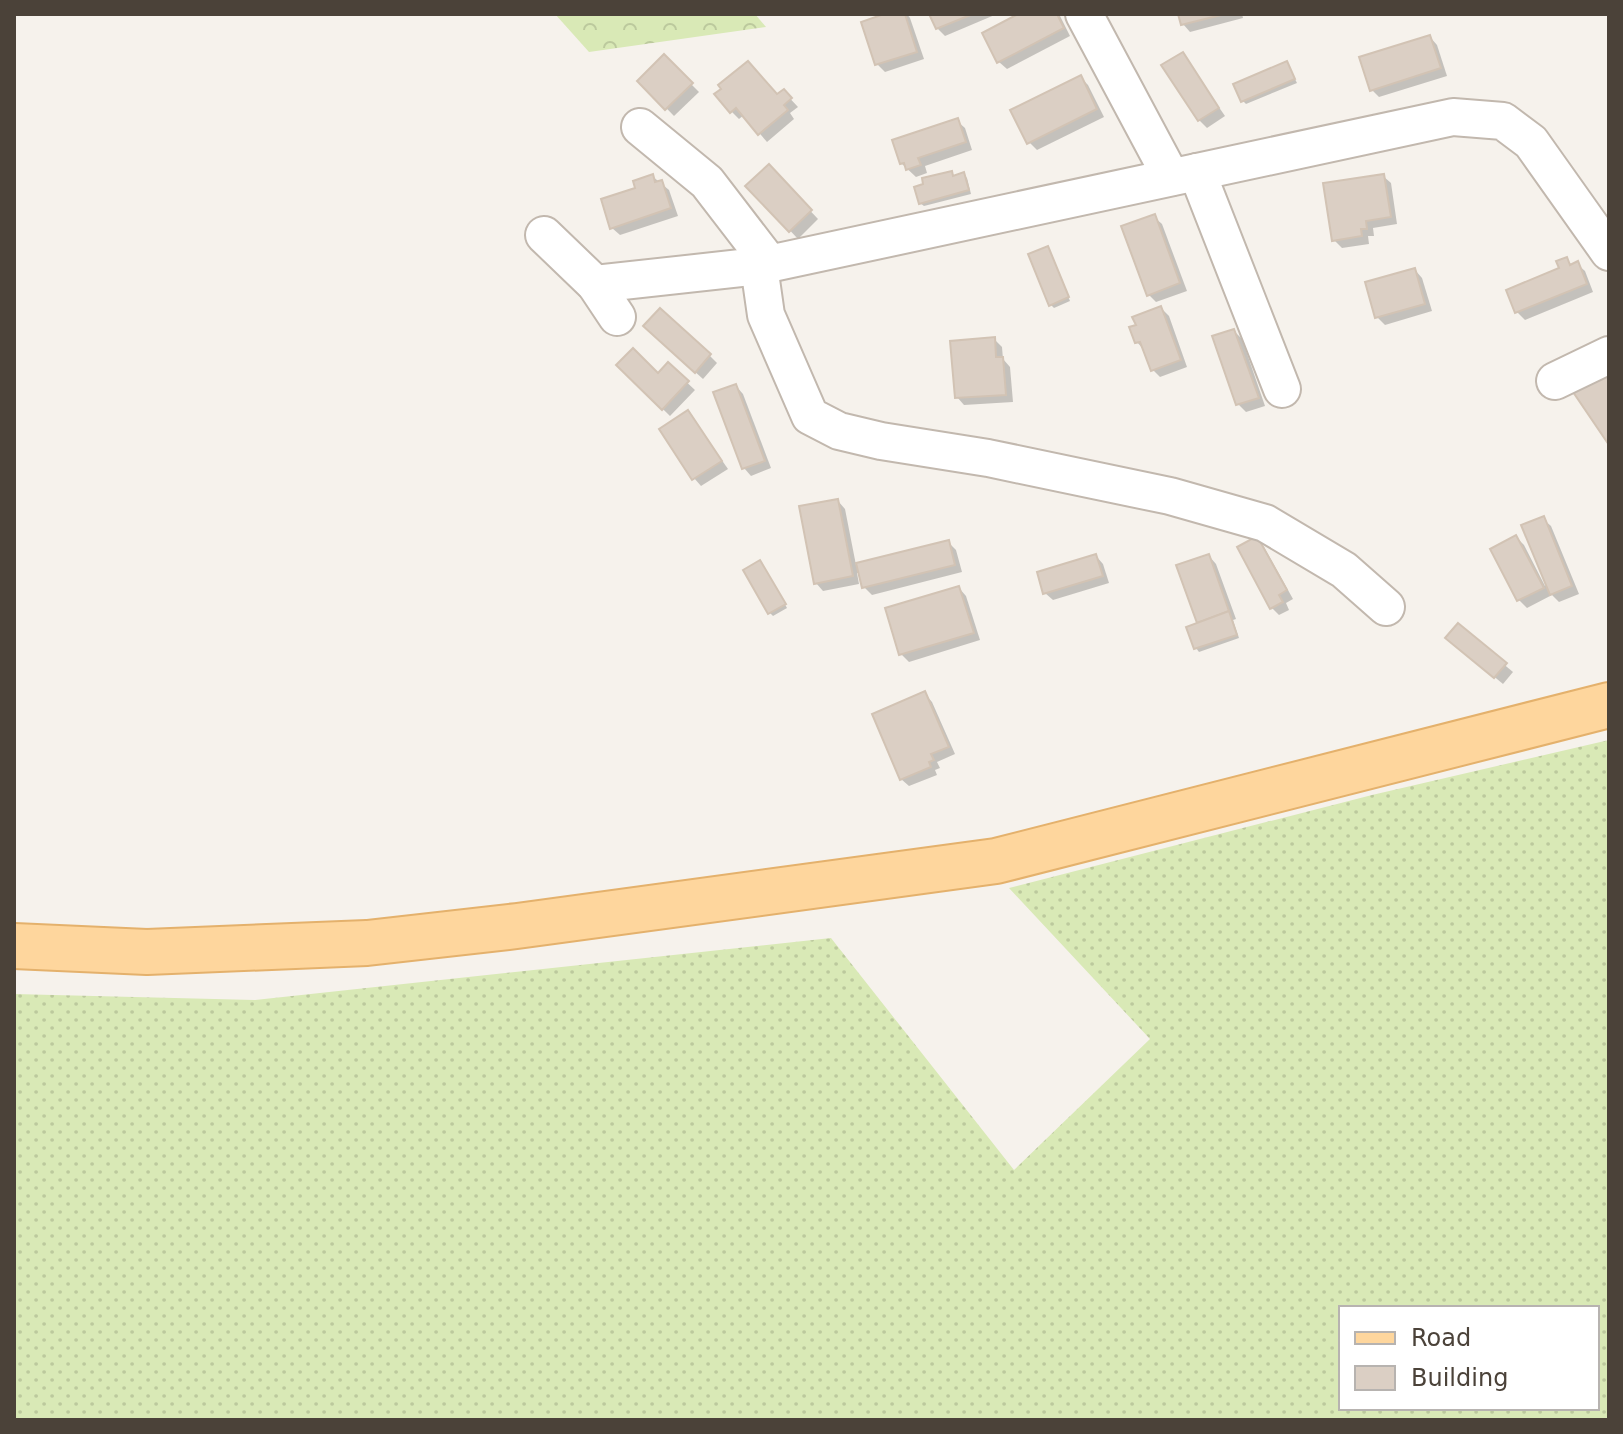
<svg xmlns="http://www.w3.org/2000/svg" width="1623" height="1434" viewBox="0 0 1623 1434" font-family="'DejaVu Sans',sans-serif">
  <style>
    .grass { fill: url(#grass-dots); fill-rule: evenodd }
    .forest { fill: url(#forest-crowns) }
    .shadow { fill: #0003 }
    .building { fill: #dbcfc4; stroke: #d2c3b4; stroke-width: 2 }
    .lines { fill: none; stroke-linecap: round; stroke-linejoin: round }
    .minor-casing { stroke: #c2b8ae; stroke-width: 40 }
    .major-casing { stroke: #e4b16c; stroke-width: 48 }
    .minor { stroke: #fff; stroke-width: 36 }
    .major { stroke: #fed69d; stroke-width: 44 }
  </style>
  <defs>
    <pattern id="grass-dots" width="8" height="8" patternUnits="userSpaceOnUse" patternTransform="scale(2)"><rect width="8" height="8" fill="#d9e9b6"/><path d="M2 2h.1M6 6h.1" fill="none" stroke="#bcc99d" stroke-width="1.8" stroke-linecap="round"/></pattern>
    <pattern id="forest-crowns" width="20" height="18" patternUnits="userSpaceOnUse" patternTransform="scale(2)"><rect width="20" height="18" fill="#d9e9b6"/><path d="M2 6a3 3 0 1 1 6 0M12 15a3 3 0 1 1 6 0" fill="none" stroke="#bcc99d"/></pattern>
  </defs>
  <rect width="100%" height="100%" fill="#f6f2ec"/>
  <path class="grass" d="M1609 740V1420L14 1419V994L255 1000 831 938 1014 1170 1150 1039 1009 888 1372 795ZM1341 1308H1597V1408H1341Z"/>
  <path class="forest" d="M555 14H755L766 27 589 52Z"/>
  <g class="shadow">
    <path d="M884 14H907L910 18 924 59 885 72 877 64Z"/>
    <path d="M931 14H997L945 36 937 28Z"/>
    <path d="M1022 14H1059L1070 36 1007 69 999 62Z"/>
    <path d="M1180 14H1242L1243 18 1190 32 1183 24Z"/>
    <path d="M1430 37 1437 45 1447 76 1379 97 1372 90Z"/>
    <path d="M1182 54 1225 116 1207 128 1199 120Z"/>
    <path d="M664 57 699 92 674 116 640 81Z"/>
    <path d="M1287 63 1297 83 1246 104 1243 101Z"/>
    <path d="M756 71 777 96 784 92 798 107 790 113 794 119 767 142 744 115 739 119 732 112Z"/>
    <path d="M1080 77 1088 85 1104 117 1037 150 1029 142Z"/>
    <path d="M957 121 965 128 972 150 925 166 927 173 916 177 901 163Z"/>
    <path d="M768 166 818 219 798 239 748 186Z"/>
    <path d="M951 173 956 177 964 175 967 178 971 194 924 206 920 203Z"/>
    <path d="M652 176 669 190 678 216 620 235 612 228 637 189Z"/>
    <path d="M1383 176 1391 183 1397 224 1373 228 1374 236H1368L1369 244 1342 248 1334 240Z"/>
    <path d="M1154 217 1162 224 1187 291 1156 302 1149 295Z"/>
    <path d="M1048 248 1070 301 1054 308 1050 304Z"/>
    <path d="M1566 259 1573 266 1577 264 1585 271 1593 292 1525 320 1517 312 1561 269Z"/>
    <path d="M1415 270 1422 278 1432 311 1385 325 1377 317Z"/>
    <path d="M1161 308 1169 316 1187 367 1160 377 1152 369 1144 350 1137 342Z"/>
    <path d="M1234 331 1242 339 1265 406 1246 412 1238 404 1215 337Z"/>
    <path d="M653 334 710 356 717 363 703 379Z"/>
    <path d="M994 339 1002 347 1003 359 1010 367 1013 402 964 405 957 397Z"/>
    <path d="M618 365 658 376 668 365 695 390 670 416Z"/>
    <path d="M736 386 743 394 771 468 751 476 744 468Z"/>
    <path d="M688 412 728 469 701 486 694 478Z"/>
    <path d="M838 501 845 509 856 565 948 542 956 550 962 572 872 595 864 587 860 573H857L859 584 823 591 816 583Z"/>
    <path d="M1543 519 1551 526 1579 594 1559 602 1552 595 1527 608 1519 600 1493 550 1516 537 1524 545 1545 586 1548 585Z"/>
    <path d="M1257 539 1264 547 1293 599 1286 603 1289 610 1279 615 1272 608Z"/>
    <path d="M1096 556 1103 564 1109 583 1053 600 1045 593Z"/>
    <path d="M1209 556 1216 564 1236 619 1233 620 1239 638 1199 652 1196 648Z"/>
    <path d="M763 566 787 608 773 616 770 613Z"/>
    <path d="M959 588 966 596 980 640 909 662 901 654Z"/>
    <path d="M1458 626 1513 672 1503 684 1456 645Z"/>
    <path d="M925 694 932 702 955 754 937 762 940 768 935 770 937 775 909 786 901 779Z"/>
  </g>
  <g class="building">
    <path d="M884 14H905L917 52 875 65 861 22Z"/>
    <path d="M929 14H973L936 29Z"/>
    <path d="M1018 14H1057L1064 28 997 63 982 33Z"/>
    <path d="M1178 14H1225L1181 25Z"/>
    <path d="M1430 35 1441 68 1370 91 1359 57Z"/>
    <path d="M1183 52 1219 108 1198 121 1161 65Z"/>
    <path d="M664 54 693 83 665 110 637 81Z"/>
    <path d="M748 61 777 94 784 89 792 98 784 105 788 110 758 135 736 108 730 113 714 94 721 89 718 85Z"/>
    <path d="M1287 61 1295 79 1241 102 1233 84Z"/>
    <path d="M1081 75 1097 109 1027 144 1010 110Z"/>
    <path d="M958 118 966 142 918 158 921 165 906 170 904 163 900 164 892 140Z"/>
    <path d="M769 164 812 210 789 232 745 186Z"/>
    <path d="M952 171 953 176 964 172 969 190 919 204 914 187 923 184 922 178Z"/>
    <path d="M653 174 655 182 662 180 671 208 610 229 601 199 635 188 633 181Z"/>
    <path d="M1384 174 1391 217 1366 221 1367 229H1361L1362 236 1332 241 1323 183Z"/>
    <path d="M1155 214 1180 283 1147 296 1121 226Z"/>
    <path d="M1048 246 1069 297 1049 306 1028 254Z"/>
    <path d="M1567 257 1570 265 1578 261 1587 284 1515 313 1506 290 1559 268 1556 261Z"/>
    <path d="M1415 268 1425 304 1375 318 1365 282Z"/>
    <path d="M1161 306 1181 360 1151 371 1140 342 1135 343 1129 327 1136 325 1132 317Z"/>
    <path d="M660 308 711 354 695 373 643 326Z"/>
    <path d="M1234 329 1259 398 1236 405 1212 336Z"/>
    <path d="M995 337 996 357H1003L1006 395 955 398 950 341Z"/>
    <path d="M633 348 658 373 668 362 689 381 662 410 616 365Z"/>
    <path d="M1609 374V445L1569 386Z"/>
    <path d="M736 384 765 461 742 469 713 392Z"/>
    <path d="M688 410 722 461 692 480 659 429Z"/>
    <path d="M838 499 853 576 814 584 799 506Z"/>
    <path d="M1544 516 1572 586 1550 595 1521 525Z"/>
    <path d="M1516 535 1544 588 1517 601 1490 549Z"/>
    <path d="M1257 536 1287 590 1279 595 1283 602 1270 609 1237 547Z"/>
    <path d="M949 540 955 565 862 588 856 563Z"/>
    <path d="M1096 554 1103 576 1043 594 1037 572Z"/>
    <path d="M1209 554 1229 611 1197 623 1176 565Z"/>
    <path d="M760 560 786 604 768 614 743 570Z"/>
    <path d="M959 586 974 633 899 655 885 608Z"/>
    <path d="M1229 611 1237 635 1194 649 1186 627Z"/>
    <path d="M1458 623 1507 663 1494 678 1445 638Z"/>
    <path d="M925 691 949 747 931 754 934 760 929 762 931 767 900 780 872 714Z"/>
  </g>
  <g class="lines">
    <defs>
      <g id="minor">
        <path d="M1084 14 1171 177"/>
        <path d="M640 127 707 182 770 264"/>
        <path d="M1197 172 1282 389"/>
        <path d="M544 235 595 284 617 317"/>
        <path d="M759 266 766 315 810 416 839 431 881 441 988 458 1170 496 1265 523 1344 570 1386 607"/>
        <path d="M595 284 759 266 1453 117 1503 121 1531 142 1609 252"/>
        <path d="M1555 381 1609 355"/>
      </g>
      <path id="major" d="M14 946 147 952 367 943 517 926 996 861 1609 705"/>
    </defs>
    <use href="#minor" class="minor-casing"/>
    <use href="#major" class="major-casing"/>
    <use href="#minor" class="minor"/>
    <use href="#major" class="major"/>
  </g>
  <rect width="1623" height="1434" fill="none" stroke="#4b4239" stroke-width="32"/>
  <rect x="1339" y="1306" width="260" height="104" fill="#ffffff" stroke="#b7b3b0" stroke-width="2"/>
  <rect x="1355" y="1332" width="40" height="12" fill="#fed69d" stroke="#b7b3b0" stroke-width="2"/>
  <text x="1411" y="1346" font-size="24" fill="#4b4239">Road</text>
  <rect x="1355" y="1366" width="40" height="24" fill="#dbcfc4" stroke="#b7b3b0" stroke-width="2"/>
  <text x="1411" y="1386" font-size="24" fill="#4b4239">Building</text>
</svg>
